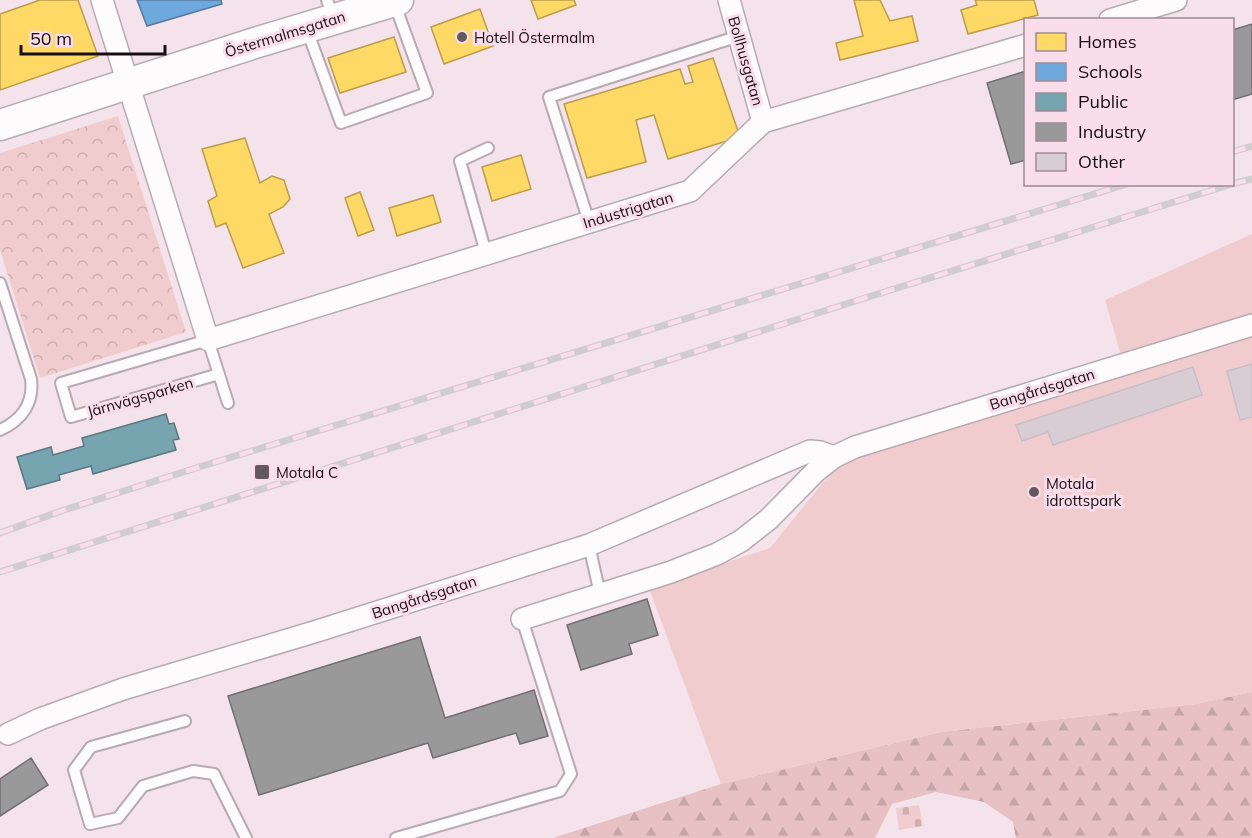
<svg xmlns="http://www.w3.org/2000/svg" width="1252" height="838" viewBox="0 0 1252 838" font-family="Mulish,sans-serif">
  <style>
    .forest { fill: url(#forest-firs) }
    .cemetery { fill: url(#cemetery-stones) }
    .park { fill: url(#park-crowns) }
    .pitch { fill: #f1ccce }
    .homes { fill: #ffd966; stroke: #b99c4d; stroke-width: 1.5 }
    .schools { fill: #6fa8dc; stroke: #557aa0; stroke-width: 1.5 }
    .public { fill: #76a5af; stroke: #5a7880; stroke-width: 1.5 }
    .industry { fill: #999; stroke: #726f71; stroke-width: 1.5 }
    .building { fill: #d9cdd4; stroke: #cabec5; stroke-width: 1.5 }
    .lines { fill: none; stroke-linecap: round; stroke-linejoin: round }
    .lane-casing { stroke: #b7aab0; stroke-width: 14 }
    .street-casing { stroke: #b7aab0; stroke-width: 24 }
    .secondary-casing { stroke: #b7aab0; stroke-width: 33 }
    .lane { stroke: #fdfbfc; stroke-width: 10 }
    .street { stroke: #fdfbfc; stroke-width: 21 }
    .secondary { stroke: #fdfbfc; stroke-width: 30 }
    .rail-casing { stroke: #d1cdcf; stroke-width: 7 }
    .rail { stroke: #faddeb; stroke-width: 4.5; stroke-dasharray: 14; stroke-linecap: butt }
    .poi-dot { fill: #64595f; stroke: #faddeb; stroke-width: 2 }
    .labels { text-anchor: middle; dominant-baseline: central; stroke-width: 6; stroke-linejoin: round; paint-order: stroke }
    .street-label { font-size: 15px; fill: #170e13; stroke: #faddeb }
    .poi-label { font-size: 15px; fill: #170e13; stroke: #faddeb; text-anchor: start }
  </style>
  <defs>
    <pattern id="forest-firs" width="22" height="20" patternUnits="userSpaceOnUse" patternTransform="scale(1.5)"><rect width="22" height="20" fill="#e7c1c3"/><path d="M5 1l3.5 6h-7zM16 11l3.5 6h-7z" fill="#c5a5a7"/></pattern>
    <pattern id="cemetery-stones" width="16" height="16" patternUnits="userSpaceOnUse" patternTransform="scale(1.5)"><rect width="16" height="16" fill="#f1ccce"/><path d="M2 7V4a2 2 0 0 1 4 0v3zM10 15v-3a2 2 0 0 1 4 0v3z" fill="#ceaeb0"/></pattern>
    <pattern id="park-crowns" width="20" height="18" patternUnits="userSpaceOnUse" patternTransform="scale(1.5)"><rect width="20" height="18" fill="#f1ccce"/><path d="M2 6a3 3 0 1 1 6 0M12 15a3 3 0 1 1 6 0" fill="none" stroke="#ceaeb0"/></pattern>
  </defs>
  <rect width="100%" height="100%" fill="#f4e3eb"/>
  <path class="forest" d="M1252 692V838H1016L1013 822 984 802 936 792 892 804 875 838H553L721 784 941 732 1196 704Z"/>
  <path class="cemetery" d="M919 805 923 826 899 830 896 808Z"/>
  <path class="park" d="M118 116 186 332 40 378 0 250V153Z"/>
  <path class="pitch" d="M1252 234V692L1196 704 941 732 721 784 649 588 770 548 860 437 1124 366 1105 300Z"/>
  <g class="homes">
    <path d="M40 0H78L98 56 0 90V14Z"/>
    <path d="M531 0H574L576 5 538 19Z"/>
    <path d="M854 0H880L890 21 912 16 918 41 840 60 836 43 863 36Z"/>
    <path d="M975 0H1034L1038 15 968 34 961 10 977 5Z"/>
    <path d="M480 9 493 46 444 64 431 27Z"/>
    <path d="M394 37 406 72 340 93 328 58Z"/>
    <path d="M713 58 740 137 668 159 654 115 636 120 646 162 587 178 564 104 680 69 685 84 693 82 688 66Z"/>
    <path d="M245 138 260 183 272 176 284 180 290 199 283 207 269 214 284 253 243 268 226 223 216 227 208 201 217 196 202 149Z"/>
    <path d="M521 155 531 189 492 201 482 167Z"/>
    <path d="M360 192 374 230 358 236 345 198Z"/>
    <path d="M433 195 441 222 397 236 389 208Z"/>
  </g>
  <path class="schools" d="M137 0H221L222 4 147 26Z"/>
  <path class="public" d="M166 414 169 424 174 423 179 439 173 440 176 450 93 474 91 466 59 475 60 480 27 489 17 457 51 447 53 455 84 446 82 438Z"/>
  <g class="industry">
    <path d="M1252 24V94L1232 100V30Z"/>
    <path d="M1026 71V160L1011 164 987 83Z"/>
    <path d="M647 599 658 635 629 644 632 654 581 670 567 625Z"/>
    <path d="M420 637 445 718 534 690 548 736 520 744 516 733 433 758 428 743 259 795 228 696Z"/>
    <path d="M31 758 48 785 0 816V779Z"/>
  </g>
  <g class="building">
    <path d="M1252 364V417L1240 420 1227 371Z"/>
    <path d="M1193 367 1202 395 1053 445 1048 432 1022 441 1016 425Z"/>
  </g>
  <g class="lines">
    <defs>
      <g id="lane">
        <path d="M327 0 333 17"/>
        <path d="M307 30 341 123 427 93 394 2"/>
        <path d="M589 222 549 97 739 36"/>
        <path d="M486 253 460 161 488 148"/>
        <path d="M0 283 31 379C34 403 22 420 0 430"/>
        <path d="M219 374 71 417 61 383 208 340 228 403"/>
        <path d="M589 545 600 594"/>
        <path d="M185 721 91 747 74 770 90 824 118 818 143 786 193 771 214 774 246 838"/>
        <path d="M396 838 560 791 571 774 522 619"/>
      </g>
      <g id="street">
        <path d="M102 0 208 340 690 191 763 122 1026 45"/>
        <path d="M729 0 763 122"/>
        <path d="M1110 20 1176 0"/>
        <path d="M522 619 671 572 717 554 741 541 769 519 816 471 834 457 855 447 1252 325"/>
        <path d="M8 734 40 719 123 689 314 632 589 545 810 451 820 452 834 457"/>
      </g>
      <path id="secondary" d="M0 125 258 42 398 0"/>
    </defs>
    <use href="#lane" class="lane-casing"/>
    <use href="#street" class="street-casing"/>
    <use href="#secondary" class="secondary-casing"/>
    <use href="#lane" class="lane"/>
    <use href="#street" class="street"/>
    <use href="#secondary" class="secondary"/>
    <defs>
      <g id="rail">
        <path d="M1232 152 1252 146"/>
        <path d="M1232 184 1252 179"/>
        <path d="M0 533 61 511 196 468 1127 184"/>
        <path d="M0 572 865 298 1232 184"/>
      </g>
    </defs>
    <use href="#rail" class="rail-casing"/>
    <use href="#rail" class="rail"/>
  </g>
  <g class="poi-dot">
    <circle cx="462" cy="37" r="6"/>
    <rect x="254" y="464" width="16" height="16" rx="3"/>
    <circle cx="1034" cy="492" r="6"/>
  </g>
  <g class="labels">
    <g class="street-label">
      <text transform="translate(285 34) rotate(-17)">Östermalmsgatan</text>
      <text transform="translate(746 61) rotate(74)">Bollhusgatan</text>
      <text transform="translate(628 210) rotate(-17)">Industrigatan</text>
      <text transform="translate(1042 389) rotate(-17)">Bangårdsgatan</text>
      <text transform="translate(140 397) rotate(-16)">Järnvägsparken</text>
      <text transform="translate(424 597) rotate(-18)">Bangårdsgatan</text>
    </g>
    <g class="poi-label">
      <text x="474" y="37">Hotell Östermalm</text>
      <text x="276" y="472">Motala C</text>
      <text x="1046" y="483">Motala<tspan x="1046" dy="17">idrottspark</tspan></text>
    </g>
  </g>
  <rect x="1024" y="18" width="210" height="168" fill="#faddeb" stroke="#9f8a95" stroke-width="1.5"/>
  <rect x="1036" y="33" width="30" height="18" fill="#ffd966" stroke="#9f8a95" stroke-width="1.5"/>
  <text x="1078" y="48" font-size="18" fill="#170e13">Homes</text>
  <rect x="1036" y="63" width="30" height="18" fill="#6fa8dc" stroke="#9f8a95" stroke-width="1.5"/>
  <text x="1078" y="78" font-size="18" fill="#170e13">Schools</text>
  <rect x="1036" y="93" width="30" height="18" fill="#76a5af" stroke="#9f8a95" stroke-width="1.5"/>
  <text x="1078" y="108" font-size="18" fill="#170e13">Public</text>
  <rect x="1036" y="123" width="30" height="18" fill="#999999" stroke="#9f8a95" stroke-width="1.5"/>
  <text x="1078" y="138" font-size="18" fill="#170e13">Industry</text>
  <rect x="1036" y="153" width="30" height="18" fill="#d9cdd4" stroke="#9f8a95" stroke-width="1.5"/>
  <text x="1078" y="168" font-size="18" fill="#170e13">Other</text>
  <path d="M21 45v9h144v-9" fill="none" stroke="#170e13" stroke-width="3"/>
  <text x="30" y="45" font-size="18" fill="#170e13" stroke="#faddeb" stroke-width="4.5" paint-order="stroke">50 m</text>
</svg>
